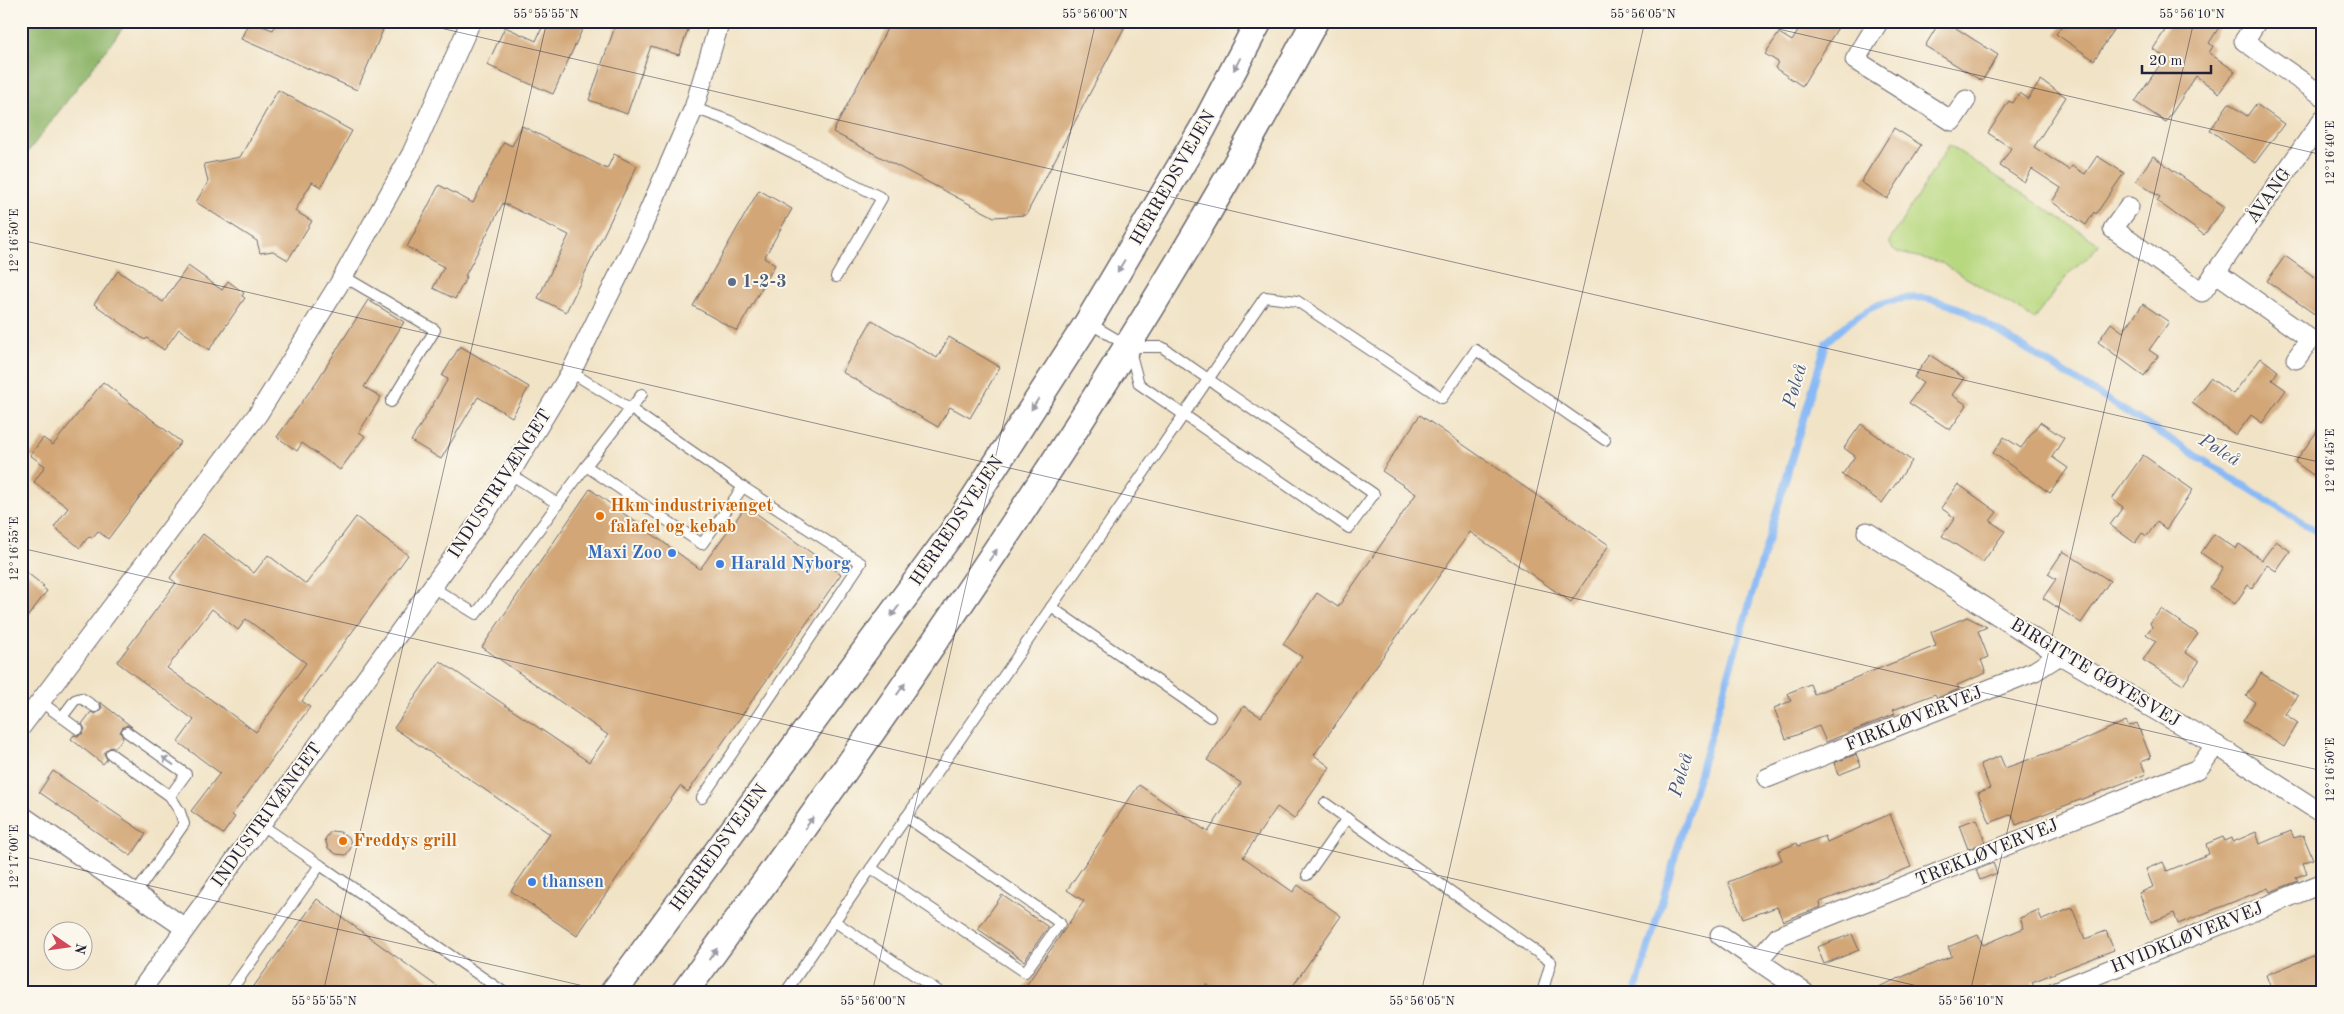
<svg xmlns="http://www.w3.org/2000/svg" width="2344" height="1014" viewBox="0 0 2344 1014" font-family="'Old Standard TT',serif">
  <style>
    .green { fill: #b8d880; stroke: #6d7d5e }
    .forest { fill: #92b86e; stroke: #5a6d54 }
    .lines { fill: none; stroke-linecap: round; stroke-linejoin: round }
    .stream { stroke: #89baf5; stroke-width: 7 }
    .building { fill: #d2a676; fill-rule: evenodd }
    .lane-casing { stroke: #6a666c; stroke-width: 12 }
    .street-casing { stroke: #6a666c; stroke-width: 21 }
    .secondary-casing { stroke: #6a666c; stroke-width: 29 }
    .lane { stroke: #fff; stroke-width: 10 }
    .street { stroke: #fff; stroke-width: 19 }
    .secondary { stroke: #fff; stroke-width: 26 }
    .oneway { fill: #9c9ca7 }
    .ticks { fill: none; stroke: #22223b; stroke-width: 1; stroke-opacity: 0.45 }
    .service-dot { fill: #5c6f8a; stroke: #fbf7ec; stroke-width: 2 }
    .food-dot { fill: #e8710a; stroke: #fbf7ec; stroke-width: 2 }
    .shop-dot { fill: #3f7fe0; stroke: #fbf7ec; stroke-width: 2 }
    .labels { text-anchor: middle; dominant-baseline: central; stroke-width: 4; stroke-linejoin: round; paint-order: stroke }
    .street-label { font-size: 18px; fill: #22223b; stroke: #fbf7ec }
    .service-label { font-size: 18px; font-weight: bold; fill: #4e5e75; stroke: #fbf7ec; text-anchor: start }
    .food-label { font-size: 18px; font-weight: bold; fill: #c56008; stroke: #fbf7ec; text-anchor: start }
    .shop-label { font-size: 18px; font-weight: bold; fill: #366cbe; stroke: #fbf7ec; text-anchor: start }
    .water-label { font-size: 19px; font-style: italic; fill: #46577c; stroke: #fbf7ec }
    .neatline { fill: none; stroke: #22223b; stroke-width: 2 }
    .ticks-label { font-size: 12px; text-anchor: middle; fill: #22223b }
  </style>
  <rect width="100%" height="100%" fill="#fbf7ec"/>
  <filter id="ink" filterUnits="userSpaceOnUse"><feTurbulence type="fractalNoise" baseFrequency=".02" numOctaves="2"/><feDisplacementMap in="SourceGraphic" scale="10" xChannelSelector="R" yChannelSelector="G"/><feConvolveMatrix kernelMatrix="1 2 1 2 8 2 1 2 1" color-interpolation-filters="sRGB"/></filter>
  <filter id="wash" filterUnits="userSpaceOnUse"><feTurbulence type="fractalNoise" baseFrequency=".0096" numOctaves="4" result="noise"/><feDisplacementMap in="SourceGraphic" scale="20" xChannelSelector="R" yChannelSelector="G"/><feGaussianBlur stdDeviation="1.12" result="paint"/><feColorMatrix in="noise" values="0 0 0 0 0 0 0 0 0 0 0 0 0 0 0 0 0 1.4 0 .05"/><feComposite in="paint" operator="in"/></filter>
  <g filter="url(#wash)">
    <rect width="100%" height="100%" fill="#f1e3c6"/>
    <path class="green" d="M1949 145 2099 244 2086 259 2069 273 2034 319 1940 262 1899 253 1893 249 1889 242Z"/>
    <path class="forest" d="M21 21H128L21 161Z"/>
    <g class="lines">
      <path class="stream" d="M1635 993 1826 342C1856 315 1880 295 1923 298 1936 299 1951 306 1964 310L2323 535"/>
    </g>
    <g id="blocks">
      <g class="building">
        <path d="M249 21 273 30 277 21H362L383 30 357 90 241 39Z"/>
        <path d="M545 21H586L553 94 487 65 505 27 536 41Z"/>
        <path d="M617 21H672L689 27 679 55 651 46 627 114 589 100Z"/>
        <path d="M891 21H1111L1124 28 1026 215 994 217 833 132Z"/>
        <path d="M1804 21H1842L1802 86 1775 68 1778 62 1765 54 1779 33 1792 41Z"/>
        <path d="M1940 21H1945L1998 55 1982 81 1925 46Z"/>
        <path d="M2065 21H2120L2094 60 2056 34Z"/>
        <path d="M2171 21H2223L2209 43 2213 46 2209 53 2235 71 2219 93 2196 76 2166 122 2135 102 2165 57 2153 49Z"/>
        <path d="M2041 80 2066 97 2034 147 2069 170 2072 166 2085 174 2097 156 2124 173 2096 214 2094 212 2086 225 2052 202 2061 188 2032 169 2024 182 2000 166 2011 148 1988 133 2009 101 2013 103 2019 93 2028 99Z"/>
        <path d="M278 90 352 131 321 187 312 182 295 211 312 221 288 260 273 251 260 253 257 241 196 202 208 182 204 164 240 157Z"/>
        <path d="M2229 103 2247 116 2256 104 2284 124 2255 163 2210 130Z"/>
        <path d="M522 126 607 169 614 154 637 166 566 312 538 298 569 235 503 203 465 276H467L455 299 433 288 444 267 407 247 439 185 473 203 504 142 512 146Z"/>
        <path d="M1894 128 1921 145 1887 199 1861 182Z"/>
        <path d="M2153 156 2225 207 2204 235 2157 201 2160 197 2136 181Z"/>
        <path d="M759 190 792 209 764 258 775 265 737 331 693 306Z"/>
        <path d="M2285 256 2323 283V320L2267 281Z"/>
        <path d="M188 266 222 290 228 281 244 293 242 296 245 298 209 350 179 329 164 350 147 338 145 340 94 304 118 271 163 302Z"/>
        <path d="M368 300 404 322 364 387 381 397 359 432 365 436 340 470 302 443 297 451 277 437 317 381Z"/>
        <path d="M2143 304 2169 322 2149 350 2158 356 2144 376 2098 342 2111 323 2123 332Z"/>
        <path d="M872 320 937 358 949 337 1000 367 970 418 950 407 938 427 842 372Z"/>
        <path d="M460 346 529 387 512 417 478 397 441 459 411 441 448 379 442 376Z"/>
        <path d="M1930 355 1964 378 1952 395 1967 405 1950 430 1909 403 1923 383 1914 377Z"/>
        <path d="M2261 358 2278 371 2272 380 2286 390 2262 423 2251 415 2236 435 2192 403 2210 378 2233 394Z"/>
        <path d="M103 382 181 442 108 539 98 531 92 538 89 536 80 548 54 527 68 508 34 482 45 466 30 455 43 438 53 445Z"/>
        <path d="M1420 415 1609 545 1571 602 1470 532 1314 755 1330 767 1294 819 1277 807 1243 857 1293 892 1298 885 1341 916 1288 993H1219L1206 984 1200 993H1021L1084 901 1067 890 1139 785 1208 832 1241 783 1207 760 1244 706 1261 717 1302 657 1283 644 1317 593 1338 607 1416 494 1382 471Z"/>
        <path d="M2040 422 2064 438 2052 457 2068 468 2050 493 1993 453 2004 437 2021 448Z"/>
        <path d="M2323 423V482L2295 462Z"/>
        <path d="M1861 424 1912 461 1882 503 1842 475 1855 456 1844 448Z"/>
        <path d="M2143 455 2193 490 2166 529 2157 522 2147 536 2142 533 2135 543 2110 525 2123 507 2112 499Z"/>
        <path d="M1958 484 1997 512 1990 521 2005 531 1983 562 1942 536 1955 518 1941 508Z"/>
        <path d="M590 489 700 569 746 506 841 574 688 792 680 786 577 936 511 891 550 834 394 728 440 661 589 762 608 735 482 647Z"/>
        <path d="M356 517 408 555 302 701 310 707 232 815 235 817 223 834 191 811 220 773 178 742 194 720 117 662 176 583 170 578 203 534 254 573 268 555 306 584ZM212 609 238 630 246 619 306 663 256 732 167 668Z"/>
        <path d="M2214 534 2236 549 2239 544 2262 560 2276 541 2290 551 2276 571 2267 565 2252 588 2248 585 2235 604 2210 587 2223 568 2201 553Z"/>
        <path d="M2063 551 2110 581 2081 623 2043 598 2056 579 2048 574Z"/>
        <path d="M21 568 44 586 42 587 47 591 21 625Z"/>
        <path d="M2161 609 2198 634 2185 652 2199 662 2183 685 2143 660 2156 641 2146 634 2152 627 2150 623Z"/>
        <path d="M1967 617 1987 627 1978 631 1988 657 1981 660 1986 673 1957 685 1959 689 1937 698 1935 694 1893 710 1895 714 1826 742 1819 726 1786 739 1774 708 1791 701 1788 693 1810 684 1814 694 1936 646 1931 632Z"/>
        <path d="M2261 673 2298 696 2285 714 2298 723 2284 747 2243 721 2255 702 2246 696Z"/>
        <path d="M100 702 132 727 127 725 122 728 120 732 123 738 115 748 111 747 106 750 104 754 107 759 103 764 71 739 74 735 78 736 83 733 85 729 82 724 91 712 95 714 100 711 102 707Z"/>
        <path d="M2126 721 2129 726 2137 723 2151 758 2141 762 2146 774 2016 825 2012 814 1990 823 1978 793 1990 788 1980 764 2000 756 2005 768 2079 742Z"/>
        <path d="M1856 754 1861 766 1838 775 1834 763Z"/>
        <path d="M53 771 146 834 131 856 39 792Z"/>
        <path d="M1890 814 1911 867 1820 902 1821 907 1783 921 1777 907 1743 919 1728 882 1782 860 1778 851 1797 843 1798 846 1825 836 1827 842Z"/>
        <path d="M1977 819 1985 842 1968 849 1959 825Z"/>
        <path d="M331 831 340 832 349 837 352 846 346 855 336 854 328 848 325 839Z"/>
        <path d="M2291 831 2294 838 2303 835 2313 859 2303 863 2307 873 2296 877 2298 881 2270 892 2268 888 2178 924 2174 913 2151 922 2139 893 2153 887 2146 869 2163 862 2167 871 2209 854 2206 844 2223 837 2225 841 2232 838 2233 842 2256 832 2260 844Z"/>
        <path d="M1993 863 1997 873 1980 880 1976 870Z"/>
        <path d="M1002 895 1048 927 1024 961 978 929Z"/>
        <path d="M317 899 446 993H249Z"/>
        <path d="M2072 908 2085 939 2106 931 2114 950 2032 982 2034 988 2020 993H1991L1989 987 1974 993H1864L1952 956 1948 947 1978 935 1983 945 2024 928 2020 918 2038 910 2042 920Z"/>
        <path d="M1852 934 1859 950 1824 964 1817 947Z"/>
        <path d="M2323 952V993H2273L2266 975Z"/>
      </g>
    </g>
  </g>
  <g filter="url(#ink)">
    <use href="#blocks" fill-opacity="0" stroke="#6a666c" stroke-width="1"/>
    <g class="lines">
      <defs>
        <g id="lane">
          <path d="M694 108 730 121 882 198 836 277"/>
          <path d="M343 276 435 330 391 402"/>
          <path d="M1089 323 1128 346"/>
          <path d="M1129 347H1162L1374 494 1349 528 1139 384Z"/>
          <path d="M571 372 631 409 743 487 861 563 702 798"/>
          <path d="M642 394 586 466 702 544 743 487"/>
          <path d="M510 474 558 504"/>
          <path d="M432 587 476 614 586 466"/>
          <path d="M1051 607 1210 717"/>
          <path d="M41 702 78 729"/>
          <path d="M62 717 75 700 81 698 95 707"/>
          <path d="M127 732 186 774 170 796"/>
          <path d="M111 754 170 796 180 812 184 824 136 893"/>
          <path d="M1325 803 1551 962 1542 993"/>
          <path d="M260 824 320 865"/>
          <path d="M871 868 1025 972 1060 923 906 817"/>
          <path d="M1307 875 1347 818"/>
          <path d="M834 921 941 993"/>
          <path d="M229 993 320 865 505 993"/>
          <path d="M785 993 1265 297 1297 301 1442 398 1476 350 1605 440"/>
        </g>
        <g id="street">
          <path d="M1879 21 1855 60 1952 121 1966 100"/>
          <path d="M2257 21 2244 41 2323 96"/>
          <path d="M2129 207 2113 229 2202 292 2323 119"/>
          <path d="M2215 272 2310 339 2296 359"/>
          <path d="M1867 532 2060 655 2216 745 2323 814"/>
          <path d="M21 727 258 414 339 284 412 153 471 21"/>
          <path d="M1767 778 2035 671 2060 655"/>
          <path d="M21 815 185 928"/>
          <path d="M1720 935 1805 993"/>
          <path d="M1758 960 1779 936 2198 769 2216 745"/>
          <path d="M139 993 489 508 571 372 638 236 694 108 720 21"/>
          <path d="M2052 993 2323 883"/>
        </g>
        <g id="secondary">
          <path d="M613 993 951 534 1088 322 1203 128 1259 21"/>
          <path d="M684 993C913 682 1133 363 1315 21"/>
        </g>
      </defs>
      <use href="#lane" class="lane-casing"/>
      <use href="#street" class="street-casing"/>
      <use href="#secondary" class="secondary-casing"/>
      <use href="#lane" class="lane"/>
      <use href="#street" class="street"/>
      <use href="#secondary" class="secondary"/>
    </g>
    <defs><path id="oneway-solid" d="M-6-.8H1V-3.2L6.5 0L1 3.2V.8H-6Z" transform="scale(1.25)"/></defs>
    <g class="oneway">
      <use href="#oneway-solid" transform="translate(1237 64) rotate(118)"/>
      <use href="#oneway-solid" transform="translate(1121 266) rotate(121)"/>
      <use href="#oneway-solid" transform="translate(1035 404) rotate(123)"/>
      <use href="#oneway-solid" transform="translate(993 555) rotate(-55)"/>
      <use href="#oneway-solid" transform="translate(895 611) rotate(126)"/>
      <use href="#oneway-solid" transform="translate(901 689) rotate(-55)"/>
      <use href="#oneway-solid" transform="translate(168 761) rotate(-144)"/>
      <use href="#oneway-solid" transform="translate(809 823) rotate(-55)"/>
      <use href="#oneway-solid" transform="translate(713 954) rotate(-54)"/>
    </g>
  </g>
  <path class="ticks" d="M410 21 2323 463M1744 21 2323 155M21 240 2323 771M21 548 1948 993M21 856 614 993M323 993 547 21M872 993 1096 21M1421 993 1645 21M1970 993 2194 21"/>
  <circle class="service-dot" cx="732" cy="282" r="5"/>
  <g class="food-dot">
    <circle cx="600" cy="516" r="5"/>
    <circle cx="343" cy="841" r="5"/>
  </g>
  <g class="shop-dot">
    <circle cx="672" cy="553" r="5"/>
    <circle cx="720" cy="564" r="5"/>
    <circle cx="532" cy="882" r="5"/>
  </g>
  <g class="labels">
    <g class="street-label">
      <text transform="translate(1173 178) rotate(-60)">HERREDSVEJEN</text>
      <text transform="translate(2269 196) rotate(-55)">ÅVANG</text>
      <text transform="translate(500 484) rotate(-57)">INDUSTRIVÆNGET</text>
      <text transform="translate(957 521) rotate(-56)">HERREDSVEJEN</text>
      <text transform="translate(2095 673) rotate(31)">BIRGITTE GØYESVEJ</text>
      <text transform="translate(1914 719) rotate(-22)">FIRKLØVERVEJ</text>
      <text transform="translate(267 815) rotate(-54)">INDUSTRIVÆNGET</text>
      <text transform="translate(719 848) rotate(-54)">HERREDSVEJEN</text>
      <text transform="translate(1987 853) rotate(-22)">TREKLØVERVEJ</text>
      <text transform="translate(2187 938) rotate(-22)">HVIDKLØVERVEJ</text>
    </g>
    <g class="service-label">
      <text x="742" y="282">1-2-3</text>
    </g>
    <g class="food-label">
      <text x="610" y="506">Hkm industrivænget<tspan x="610" dy="21">falafel og kebab</tspan></text>
      <text x="353" y="841">Freddys grill</text>
    </g>
    <g class="shop-label">
      <text x="662" y="553" text-anchor="end">Maxi Zoo</text>
      <text x="730" y="564">Harald Nyborg</text>
      <text x="542" y="882">thansen</text>
    </g>
    <g class="water-label">
      <text transform="translate(1796 386) rotate(-74)">Pøleå</text>
      <text transform="translate(2219 451) rotate(32)">Pøleå</text>
      <text transform="translate(1682 775) rotate(-74)">Pøleå</text>
    </g>
  </g>
  <rect width="2344" height="1014" fill="none" stroke="#fbf7ec" stroke-width="55"/>
  <g transform="translate(68 946) rotate(103)"><circle r="24" fill="#fbf7ec" stroke="#a4a2a5"/>
  <path d="M0-4L9 19L0 12L-9 19Z" fill="#d1495b"/>
  <text y="-8" font-size="14" font-weight="bold" text-anchor="middle" fill="#22223b">N</text>
  </g>
  <path d="M2142 65v8h69v-8" fill="none" stroke="#22223b" stroke-width="2.5"/>
  <text x="2149" y="65" font-size="15" fill="#22223b" stroke="#fbf7ec" stroke-width="4" paint-order="stroke">20 m</text>
  <rect x="28" y="28" width="2288" height="958" class="neatline"/>
  <g class="ticks-label">
    <text x="546" y="18">55°55'55"N</text>
    <text x="1095" y="18">55°56'00"N</text>
    <text x="1643" y="18">55°56'05"N</text>
    <text x="2192" y="18">55°56'10"N</text>
    <text transform="translate(2330 153) rotate(-90)" y="4">12°16'40"E</text>
    <text transform="translate(14 241) rotate(-90)" y="4">12°16'50"E</text>
    <text transform="translate(2330 461) rotate(-90)" y="4">12°16'45"E</text>
    <text transform="translate(14 549) rotate(-90)" y="4">12°16'55"E</text>
    <text transform="translate(2330 770) rotate(-90)" y="4">12°16'50"E</text>
    <text transform="translate(14 857) rotate(-90)" y="4">12°17'00"E</text>
    <text x="324" y="1005">55°55'55"N</text>
    <text x="873" y="1005">55°56'00"N</text>
    <text x="1422" y="1005">55°56'05"N</text>
    <text x="1971" y="1005">55°56'10"N</text>
  </g>
</svg>
